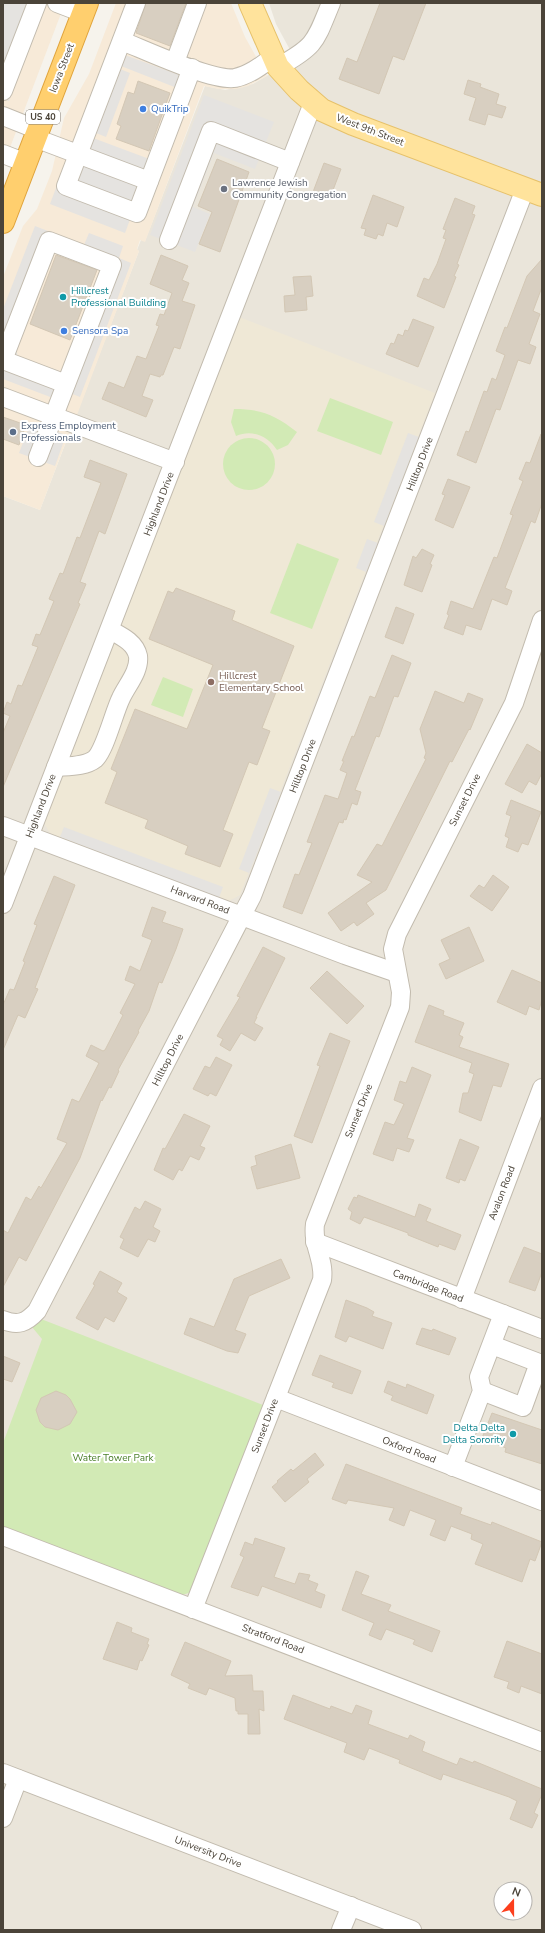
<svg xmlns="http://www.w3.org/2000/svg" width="545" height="1933" viewBox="0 0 545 1933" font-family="'Nunito Sans',sans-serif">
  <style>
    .residential { fill: #eae5da; fill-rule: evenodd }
    .commercial { fill: #f7ead8 }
    .education { fill: #efe8d6 }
    .green { fill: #d2eab5 }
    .parking { fill: #e5e3e0; fill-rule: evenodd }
    .building { fill: #d8cfc1; stroke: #d3c7b4 }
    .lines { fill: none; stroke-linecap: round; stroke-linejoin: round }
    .minor-casing { stroke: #c2bbae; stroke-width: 20 }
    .major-casing { stroke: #e6c16a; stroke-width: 24 }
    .highway-casing { stroke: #e0a43c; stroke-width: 24 }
    .minor { stroke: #fff; stroke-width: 18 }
    .major { stroke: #ffe39c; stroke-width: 22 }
    .highway { stroke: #ffcf6e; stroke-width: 22 }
    .shop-dot { fill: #3f7fe0; stroke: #fff; stroke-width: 1.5 }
    .worship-dot { fill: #6b7280; stroke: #fff; stroke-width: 1.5 }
    .culture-dot { fill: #0f9aa8; stroke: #fff; stroke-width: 1.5 }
    .service-dot { fill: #5c6f8a; stroke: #fff; stroke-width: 1.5 }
    .education-dot { fill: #8d6e63; stroke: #fff; stroke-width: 1.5 }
    .labels { text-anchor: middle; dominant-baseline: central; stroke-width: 4; stroke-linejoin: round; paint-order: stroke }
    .shield { fill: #fff; stroke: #817c74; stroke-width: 1 }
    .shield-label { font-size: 9px; font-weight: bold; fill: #4b4439 }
    .street-label { font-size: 10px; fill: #4b4439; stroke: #fff }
    .shop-label { font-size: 10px; fill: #366cbe; stroke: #fff; text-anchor: start }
    .worship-label { font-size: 10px; fill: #5b616d; stroke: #fff; text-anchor: start }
    .culture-label { font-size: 10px; fill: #0d838f; stroke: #fff; text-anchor: start }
    .service-label { font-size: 10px; fill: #4e5e75; stroke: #fff; text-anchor: start }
    .education-label { font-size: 10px; fill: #785e54; stroke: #fff; text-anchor: start }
    .park-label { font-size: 10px; fill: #4a7f2a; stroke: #fff }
  </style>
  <rect width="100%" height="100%" fill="#f6f3ec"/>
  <g class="residential">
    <path d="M269 3H542V1930H412L3 1773V496L40 510 139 251 137 250 141 240 145 241 205 86 225 90 253 84 295 59 276 24ZM501 1889H525V1913H501Z"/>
    <path d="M3 1782 390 1930H3Z"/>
  </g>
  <g class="commercial">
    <path d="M3 3H65L3 166Z"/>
    <path d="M116 3H231L245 37 267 76 248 86 236 89H219L204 86 145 242 140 240 137 249 139 251 77 415 3 387V277L23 226 37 209 52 171 64 118 89 74Z"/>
    <path d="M3 406 70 431 40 510 3 496Z"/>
  </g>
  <path class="education" d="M239 317 435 393 240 895 229 901 57 837 50 833 45 825V819Z"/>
  <g class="green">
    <path d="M330 398 393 422 381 455 317 431Z"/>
    <path d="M234 409C262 409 275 415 297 432L288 445 277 450C268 436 252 429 236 436L231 422Z"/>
    <circle cx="249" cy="464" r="26"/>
    <path d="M297 543 339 559 312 629 270 613Z"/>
    <path d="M163 677 193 689 183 717 151 705Z"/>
    <path d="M41 1319 263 1405 192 1590C187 1595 183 1595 177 1594L3 1528V1443L42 1339 32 1327Z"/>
  </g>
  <g class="parking">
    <path d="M3 3H47L9 101 3 99Z"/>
    <path d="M125 55 182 76 177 88 121 66Z"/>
    <path d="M120 69 130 73 106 137 96 133Z"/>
    <path d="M204 95 274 122 255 169 214 153 193 207 210 214 195 252 150 235Z"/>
    <path d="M77 132 152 160 125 233 50 204Z"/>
    <path d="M35 226 84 245 89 233 123 246 119 258 131 263 80 397 70 393 66 403 3 379V309ZM54 250 101 268 62 370 60 371 18 357 16 349Z"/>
    <path d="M31 422 66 435 55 466 19 453Z"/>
    <path d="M408 433 419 437 384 526 374 522Z"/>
    <path d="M367 539 378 543 366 572 356 568Z"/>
    <path d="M270 788 281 792 249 873 239 869Z"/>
    <path d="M64 827 223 887 219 898 60 837Z"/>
  </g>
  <g class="building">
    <path d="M146 3H186L170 46 136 33Z"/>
    <path d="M380 3H426L404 60 393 56 379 94 339 79 347 58 357 62Z"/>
    <path d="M468 80 481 84 480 87 499 94 496 104 506 107 502 118 488 114 485 125 469 120 476 98 464 94Z"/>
    <path d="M138 81 170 93 149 151 116 139 121 126 117 124 128 92 134 94Z"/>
    <path d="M217 159 249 172 220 252 199 244 212 212 198 206Z"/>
    <path d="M324 163 341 169 330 198 313 192Z"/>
    <path d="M373 195 404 207 397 227 387 223 383 236 378 234 376 239 364 235 366 229 361 228Z"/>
    <path d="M455 198 475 206 472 214 475 215 457 264 459 265 454 276 456 277 444 308 417 296 424 278 429 280 437 264 446 239 443 238 446 230 443 229Z"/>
    <path d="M56 255 97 270 70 340 30 324Z"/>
    <path d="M161 255 188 266 182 280 189 283 182 301 195 305 180 349 174 347 163 375H161L160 377 150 374 142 396 153 400 146 417 102 399 109 382 124 388 137 356 146 359 159 326 156 325 160 314 164 315 172 293 150 284Z"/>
    <path d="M542 259V287L533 311 540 314 529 344 536 347 530 364 518 360 500 410 496 409 476 463 457 455 466 431 469 432 484 391 487 392 492 378 496 380 505 355 496 351 505 327 507 328 527 276Z"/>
    <path d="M311 276 313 296 306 297 307 310 285 312 284 296 295 295 293 277Z"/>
    <path d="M413 319 434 327 418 367 386 354 391 343 394 344 398 334 403 336 405 330 408 331Z"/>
    <path d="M3 417 26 425 19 445 3 439Z"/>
    <path d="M541 434 542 503 535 523 531 521 505 588 512 591 507 605 492 599 481 630 466 625 463 635 444 628 449 615 447 614 451 601 473 609 494 557 497 558 513 515 510 514 523 481 519 479 526 462 530 463Z"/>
    <path d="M90 460 127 474 105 534 99 531 80 582 86 584 78 603 80 604 3 787V733L10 716 3 713 7 702 11 704 18 685 22 686 38 647 32 645 36 634 40 635 54 601 49 599 60 573 63 574 77 537 80 538 101 483 84 477Z"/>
    <path d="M448 479 470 487 453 528 435 520 445 495 442 494Z"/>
    <path d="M422 549 434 555 430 564 432 565 422 592 404 585 413 556 416 558Z"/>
    <path d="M176 588 235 611 232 620 294 646 262 728 270 731 257 765 249 762 223 830 233 834 220 867 185 854 188 846 145 828 148 820 105 803 117 772 111 769 135 709 187 729 213 665 149 639 168 591 173 593Z"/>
    <path d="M396 607 414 614 403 644 385 637Z"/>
    <path d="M392 655 411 663 398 697 394 696 379 737 376 736 355 790 361 792 357 805 352 803 346 820 344 819 343 823 339 822 302 914 283 907 295 874 299 875 312 843 307 842 325 795 338 799 347 773 340 770 344 761H342L352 736 354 737 370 696 375 698Z"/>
    <path d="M435 691 464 703 468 693 483 699 470 730 469 729 452 762 450 761 386 890 366 903 374 914 357 926 354 922 341 931 328 913 372 882 357 875 377 844 382 846 426 759 424 758 426 753 420 729Z"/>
    <path d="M527 744 542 753V773L536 785 529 781 522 793 505 784Z"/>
    <path d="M511 800 541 812 528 845 522 843 518 852 506 847 509 838 505 836 511 816 506 814Z"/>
    <path d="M493 875 509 887 492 911 470 896 479 885 484 888Z"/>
    <path d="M54 876 75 885 35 988 38 989 25 1018 18 1015 3 1050V1005L10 989 14 990 25 962 23 961 37 925 34 924Z"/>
    <path d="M152 907 166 912 162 922 183 929 176 949 162 983 159 982 149 1011 138 1031 139 1032 118 1070 119 1071 111 1088 109 1087 102 1101 101 1100 80 1158 62 1192 26 1261 19 1257 3 1287V1230L8 1233 26 1197 31 1200 39 1186 41 1188 67 1143 57 1139 72 1099 79 1102 99 1063 86 1056 91 1045 103 1051 105 1050 123 1015 120 1013 135 984 125 980 130 966 140 971 152 940 142 936Z"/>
    <path d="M469 927 484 961 446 979 439 964 450 959 441 940Z"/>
    <path d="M263 947 285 958 256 1017H257L254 1023 263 1028 255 1041 241 1033 230 1051 220 1045 223 1039 217 1036 240 997 237 996Z"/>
    <path d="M512 970 542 983V999L539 1010 529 1006 526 1015 497 1002Z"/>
    <path d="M327 971 364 1006 347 1024 310 988Z"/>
    <path d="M429 1005 444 1011 443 1015 464 1023 459 1035 463 1037 459 1047 509 1064 501 1087 493 1085 481 1121 459 1112 463 1093H468L474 1074 469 1072 472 1063 415 1042Z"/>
    <path d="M330 1033 350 1041 312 1143 294 1136 320 1066 317 1065Z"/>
    <path d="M216 1057 232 1065 216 1096 210 1093 208 1096 193 1089 205 1066 210 1068Z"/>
    <path d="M412 1067 431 1075 407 1138 414 1140 409 1152 397 1148 393 1161 373 1154 385 1122 394 1125 404 1104 394 1100 400 1081 406 1083Z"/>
    <path d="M184 1114 210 1126 200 1146 205 1148 199 1160 190 1156 182 1171 179 1169 173 1180 154 1170 163 1148 165 1149Z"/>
    <path d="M460 1139 479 1147 465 1181 460 1179 459 1183 446 1178Z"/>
    <path d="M291 1144 300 1178 257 1189 251 1167 257 1165 255 1156Z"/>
    <path d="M358 1195 415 1217 419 1204 431 1209 426 1221 461 1235 455 1250 439 1244 438 1247 408 1235V1233L364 1217 360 1224 350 1219 352 1212 348 1209 354 1197 357 1198Z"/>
    <path d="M145 1201 161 1209 153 1227 160 1231 155 1242 148 1239 138 1257 120 1248 124 1239 120 1237 135 1207 140 1210Z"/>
    <path d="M524 1247 542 1254V1272L535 1291 509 1282Z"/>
    <path d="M281 1259 290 1278 249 1296 235 1330 246 1334 238 1353 227 1351 184 1334 190 1318 214 1327 234 1279Z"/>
    <path d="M100 1271 122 1283 117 1292 127 1298 114 1322 105 1317 98 1330 76 1318 95 1285 93 1284Z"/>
    <path d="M346 1300 367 1308 374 1312 372 1316 392 1323 383 1349 349 1336 346 1342 335 1337Z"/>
    <path d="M422 1328 432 1331 433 1329 456 1338 449 1355 416 1344Z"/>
    <path d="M320 1355 361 1371 352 1394 332 1387 334 1383 312 1375Z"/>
    <path d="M3 1356 20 1363 12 1382 3 1379Z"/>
    <path d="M388 1381 406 1388 407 1384 434 1395 427 1414 391 1400 393 1396 384 1392Z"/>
    <path d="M56 1391 66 1395 70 1399 77 1412 70 1424 58 1430 45 1427 40 1422 36 1410 41 1398Z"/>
    <path d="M492 1413 542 1430V1464L505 1452 506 1448 482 1438Z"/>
    <path d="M315 1453 324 1465 307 1479 309 1482 285 1502 272 1487 278 1482 277 1481 291 1469 293 1471Z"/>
    <path d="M346 1464 462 1508 460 1514 491 1525 492 1522 542 1542 535 1561 530 1559 522 1582 475 1564 483 1544 471 1539 472 1534 451 1526 445 1541 430 1535 436 1520 410 1510 404 1526 389 1520 394 1508 348 1500 346 1504 332 1499Z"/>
    <path d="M255 1538 285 1548 274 1577 295 1584 299 1573 310 1575 308 1580 318 1584 315 1591 325 1595 321 1608 262 1586 258 1596 231 1587 244 1557 240 1555 245 1542 253 1545Z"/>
    <path d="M356 1571 369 1576 361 1594 391 1605 388 1611 440 1631 432 1652 413 1644 415 1640 386 1629 381 1640 369 1635 374 1623 342 1610Z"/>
    <path d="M117 1622 132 1628 131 1632 149 1639 147 1644 149 1645 142 1661 140 1660 137 1670 103 1659Z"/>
    <path d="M507 1641 542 1654V1694L521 1686 519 1693 507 1688 509 1682 494 1677Z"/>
    <path d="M185 1642 231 1661 225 1676 252 1675 253 1691H263L264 1711 259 1709 260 1734H248V1714H238V1711H236L235 1698 209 1688 206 1695 188 1688 190 1684 171 1675Z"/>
    <path d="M293 1695 330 1709 331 1706 352 1714 356 1705 372 1711 368 1724 408 1739 410 1735 425 1742 422 1751 457 1765 460 1758 473 1763 474 1761 542 1789V1794L534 1813 538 1815 532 1828 510 1819 517 1801 509 1797 443 1774 441 1780 399 1763 400 1760 369 1748 364 1760 344 1752 347 1743 284 1719Z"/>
  </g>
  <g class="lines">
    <defs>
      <g id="minor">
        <path d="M57 3 83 13"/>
        <path d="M136 3 66 186 137 213 192 68"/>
        <path d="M122 41C145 50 213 82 235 78 249 75 261 66 272 58"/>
        <path d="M175 62 197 3"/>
        <path d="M278 67C316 46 315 42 331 3"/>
        <path d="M3 91 37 3"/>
        <path d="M3 116 38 130"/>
        <path d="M35 138 149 181"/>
        <path d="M3 154 26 163"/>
        <path d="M169 240 211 131 290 162"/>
        <path d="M3 397 175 462"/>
        <path d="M38 457 112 265 49 241 3 360 66 384"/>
        <path d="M56 767C68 766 85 767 95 759 105 750 114 712 121 698 127 685 140 671 138 656 135 642 121 636 110 630"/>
        <path d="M3 826 345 955 397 973"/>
        <path d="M3 904 313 103"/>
        <path d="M315 1242 542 1329"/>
        <path d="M462 1299 542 1088"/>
        <path d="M3 1320C18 1326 26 1323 37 1311L252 896 525 189"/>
        <path d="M482 1391 523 1407 539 1363 492 1345"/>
        <path d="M276 1398 542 1501"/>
        <path d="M453 1467 482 1391 479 1377 503 1314"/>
        <path d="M3 1536 542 1742"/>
        <path d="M193 1609 322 1280C325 1259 312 1247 315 1224L400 1007 401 992 393 949 397 934 514 703 542 620"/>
        <path d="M3 1773 412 1930"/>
        <path d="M3 1818 18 1779"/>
        <path d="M341 1930 351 1906"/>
      </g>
      <path id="major" d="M250 3 278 67 299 90 322 110 353 124 542 195"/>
      <path id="highway" d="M3 222 87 3"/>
    </defs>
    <use href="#minor" class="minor-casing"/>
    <use href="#major" class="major-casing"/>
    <use href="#highway" class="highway-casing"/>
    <use href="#minor" class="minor"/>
    <use href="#major" class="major"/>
    <use href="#highway" class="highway"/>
  </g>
  <g class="shop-dot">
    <circle cx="143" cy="109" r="4"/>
    <circle cx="64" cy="331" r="4"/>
  </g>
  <circle class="worship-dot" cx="224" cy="189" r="4"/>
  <g class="culture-dot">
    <circle cx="63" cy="297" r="4"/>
    <circle cx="513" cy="1434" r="4"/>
  </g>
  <circle class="service-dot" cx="13" cy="432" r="4"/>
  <circle class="education-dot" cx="211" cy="682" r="4"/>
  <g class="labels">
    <rect class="shield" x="26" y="110" width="34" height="14" rx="3"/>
    <g class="shield-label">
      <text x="43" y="117">US 40</text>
    </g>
    <g class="street-label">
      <text transform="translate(62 68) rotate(-69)">Iowa Street</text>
      <text transform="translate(370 130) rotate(21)">West 9th Street</text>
      <text transform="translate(420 464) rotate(-69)">Hilltop Drive</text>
      <text transform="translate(159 504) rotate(-69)">Highland Drive</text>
      <text transform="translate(303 766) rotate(-69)">Hilltop Drive</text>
      <text transform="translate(465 800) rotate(-63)">Sunset Drive</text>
      <text transform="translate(41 806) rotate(-69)">Highland Drive</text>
      <text transform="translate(200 900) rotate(21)">Harvard Road</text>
      <text transform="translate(168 1060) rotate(-63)">Hilltop Drive</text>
      <text transform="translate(359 1111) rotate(-68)">Sunset Drive</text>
      <text transform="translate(502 1193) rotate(-69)">Avalon Road</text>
      <text transform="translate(428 1286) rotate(21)">Cambridge Road</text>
      <text transform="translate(265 1426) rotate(-69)">Sunset Drive</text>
      <text transform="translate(409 1450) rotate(21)">Oxford Road</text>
      <text transform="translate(273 1639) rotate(21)">Stratford Road</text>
      <text transform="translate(208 1852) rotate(21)">University Drive</text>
    </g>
    <g class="shop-label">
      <text x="151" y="109">QuikTrip</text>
      <text x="72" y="331">Sensora Spa</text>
    </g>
    <g class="worship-label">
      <text x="232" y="183">Lawrence Jewish<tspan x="232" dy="12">Community Congregation</tspan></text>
    </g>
    <g class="culture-label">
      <text x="71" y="291">Hillcrest<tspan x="71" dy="12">Professional Building</tspan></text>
      <text x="505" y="1428" text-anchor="end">Delta Delta<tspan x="505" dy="12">Delta Sorority</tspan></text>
    </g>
    <g class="service-label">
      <text x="21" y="426">Express Employment<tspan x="21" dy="12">Professionals</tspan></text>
    </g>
    <g class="education-label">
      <text x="219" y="676">Hillcrest<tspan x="219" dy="12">Elementary School</tspan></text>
    </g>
    <g class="park-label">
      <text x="113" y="1458">Water Tower Park</text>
    </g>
  </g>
  <rect width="545" height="1933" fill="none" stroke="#4b4439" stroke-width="8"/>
  <g transform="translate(513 1901) rotate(21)"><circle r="19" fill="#ffffff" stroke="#b7b4b0"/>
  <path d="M0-3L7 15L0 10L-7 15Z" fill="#fc3f1d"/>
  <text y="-6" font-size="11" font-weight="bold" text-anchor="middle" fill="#4b4439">N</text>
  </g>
</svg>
